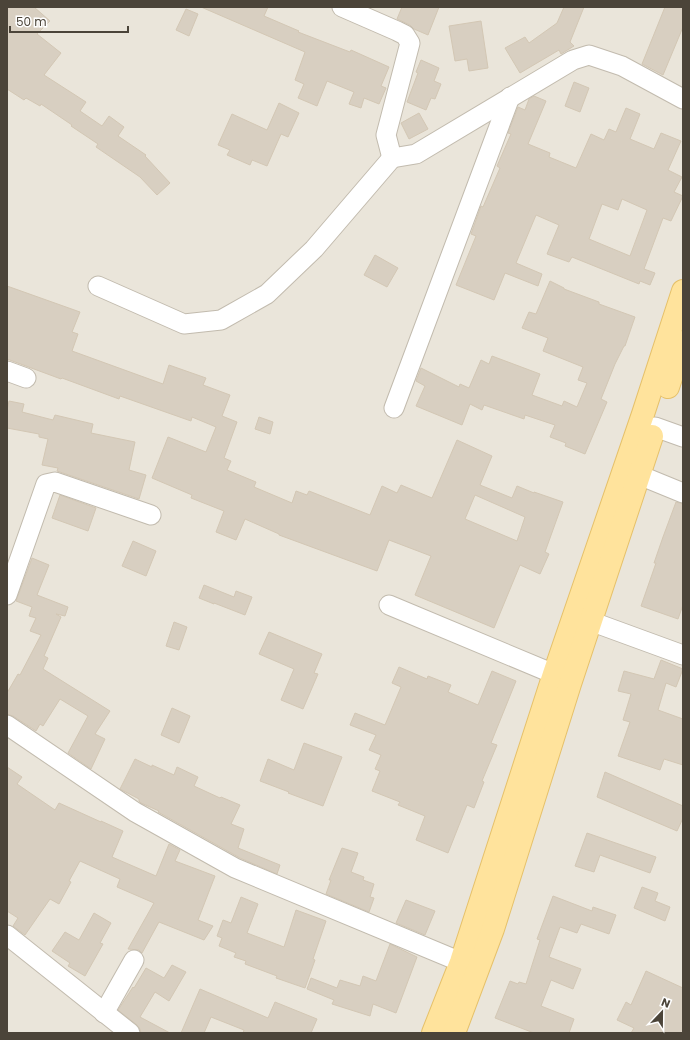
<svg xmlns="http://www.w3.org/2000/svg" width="690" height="1040" viewBox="0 0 690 1040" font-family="Poppins,sans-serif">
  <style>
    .residential { fill: #eae5da }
    .building { fill: #d8cfc1; stroke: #d3c7b4; fill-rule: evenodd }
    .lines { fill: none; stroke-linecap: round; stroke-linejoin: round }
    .minor-casing { stroke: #c2bbae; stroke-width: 21 }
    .major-casing { stroke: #e6c16a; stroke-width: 24 }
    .minor { stroke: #fff; stroke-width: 19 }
    .major { stroke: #ffe39c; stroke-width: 22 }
  </style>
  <rect width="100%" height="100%" fill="#f6f3ec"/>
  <rect class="residential" x="7" y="7" width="676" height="1026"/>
  <g class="building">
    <path d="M7 7H34L50 21 37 34 61 53 44 75 86 102 80 111 102 126 109 116 124 127 118 136 146 155 145 156 170 183 157 195 140 177 96 147 98 144 71 126 72 125 41 104 40 106 26 98 24 100 7 89Z"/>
    <path d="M201 7H268L264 16 299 31 298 32 350 52 351 50 389 67 381 86 386 88 379 104 364 98 361 108 349 104 354 92 327 81 317 106 298 98 304 84 295 80 305 52Z"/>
    <path d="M402 7H439L428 35 414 29 410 25 397 19Z"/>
    <path d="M564 7H584L570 42 574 46 561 54 559 50 520 73 505 48 525 37 529 43 557 23Z"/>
    <path d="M665 7H683V27L663 75 642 64Z"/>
    <path d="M186 9 198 14 189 36 176 30Z"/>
    <path d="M481 21 488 68 469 71 467 59 455 61 449 26Z"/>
    <path d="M421 60 439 68 434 81 441 84 435 99 431 98 426 110 407 102 418 73 416 72Z"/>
    <path d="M574 82 589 88 580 112 565 106Z"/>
    <path d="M534 96 546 101 528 144 550 153 549 157 576 168 591 134 604 140 609 129 616 132 626 108 640 114 630 139 654 149 661 133 681 141 668 170 682 177 674 192 683 196 671 221 663 218 644 269 655 273 650 285 640 281 639 284 572 257 569 262 547 254 559 225 536 215 516 263 542 274 538 286 505 273 494 300 456 285 476 236 471 234 481 206 483 207 500 168 497 166 511 134 508 133 518 107 525 110 529 99ZM622 199 647 210 630 256 589 239 602 204 618 210Z"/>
    <path d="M279 103 299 113 288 137 281 134 267 166 252 160 250 165 227 155 230 150 218 145 232 114 267 130Z"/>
    <path d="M419 113 428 129 409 139 401 123Z"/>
    <path d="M375 255 398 268 387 287 364 275Z"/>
    <path d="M550 281 564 288V289L599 302V304L635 317 625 346H624L615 364 601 399 607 402 585 454 565 446 566 443 550 437 555 425 525 415 524 419 484 405 482 410 470 404 462 425 416 406 425 386 416 381 421 368 459 387 460 384 469 388 481 360 489 364 492 356 540 374 532 395 562 406 564 401 577 407 587 383 578 380 583 367 543 351 548 338 522 328 529 312 536 314Z"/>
    <path d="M7 286 80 312 72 332 78 334 72 351 163 384 169 365 206 378 203 385 230 395 222 416 237 422 224 458 231 461 227 470 256 482 254 487 292 503 296 491 307 495 309 491 370 515 382 486 397 493 401 485 432 498 457 440 492 456 480 485 512 498 517 486 534 493V492L563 502 545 552 549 554 540 574 520 565 494 628 415 595 431 556 389 540 377 571 279 535V534L245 519 236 540 216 532 224 511 191 498 192 495 152 478 168 437 206 452 216 427 192 417 191 421 120 396 119 399 62 378 61 379 7 359ZM475 495 525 517 517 541 465 519Z"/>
    <path d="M9 401 24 404 22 412 53 420 55 415 93 424 91 433 135 442 129 470 146 475 139 499 57 471 58 468 42 465 48 439 39 437V434L7 428V410Z"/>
    <path d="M259 417 273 422 270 434 255 429Z"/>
    <path d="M60 495 96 508 88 531 52 518Z"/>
    <path d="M676 502 683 504V605L678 619 641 606 656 563H654L663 537Z"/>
    <path d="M133 541 156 551 146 576 122 566Z"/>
    <path d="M32 558 49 565 37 595 68 607 65 616 56 614 61 617 44 656 48 658 43 669 110 711 95 734 105 739 91 769 68 753 88 716 60 699 43 726 40 724 36 731 13 716 7 714V693L18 674 20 675 41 635 30 631 36 618 29 616 32 607 16 601Z"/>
    <path d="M204 585 234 597 236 591 252 597 245 615 214 603V604L199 598Z"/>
    <path d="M174 622 187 627 179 650 166 646Z"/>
    <path d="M269 632 322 654 314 673 318 674 303 709 281 700 294 669 259 654Z"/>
    <path d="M661 660 683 669 676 687 666 683 658 710 683 719V765L664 759 660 770 618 756 630 722 623 720 631 694 618 691 624 671 654 679Z"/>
    <path d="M399 667 427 679 428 676 451 685 448 692 478 705 492 671 516 681 491 743 497 745 482 781 484 782 474 808 467 805 448 853 416 840 425 816 398 805 400 802 372 791 380 771 375 769 381 755 369 750 376 735 350 725 355 713 385 725 401 687 392 683Z"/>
    <path d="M172 708 190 716 179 743 161 735Z"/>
    <path d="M304 743 342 757 323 806 288 793 289 792 260 781 268 759 294 770Z"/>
    <path d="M135 759 152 767V765L174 775 177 767 198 777 194 786 220 798 221 797 240 805 231 824 244 829 238 848 280 865 277 874 240 858 158 812 159 811 141 803 139 801V799L120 789Z"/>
    <path d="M7 767 22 777 17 784 55 810 59 803 101 822V821L123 831 112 857 156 876 169 844 180 850 175 861 215 876 198 920 213 926 204 940 159 922 142 953 139 950 128 949 154 903 117 887 120 879 80 861 69 881 71 882 59 904 50 899 25 935 13 926 18 918 7 911Z"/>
    <path d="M605 772 683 806V818L677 831 597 797Z"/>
    <path d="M587 833 656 857 650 873 600 855 594 872 575 866Z"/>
    <path d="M342 848 358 853 351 872 364 877 363 880 374 884 370 897 374 898 369 912 326 894 331 880H329Z"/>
    <path d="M642 887 658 893 655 901 670 907 665 921 634 908Z"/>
    <path d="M553 896 592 911 593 907 616 915 609 934 581 924 577 933 560 927 549 957 581 969 573 989 551 980 541 1006 574 1019 569 1033H534L495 1018 510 981 518 984 519 982 526 984 540 940 537 939Z"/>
    <path d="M241 897 258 904 247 933 284 947 296 910 326 921 313 959 315 960 305 988 276 978 277 976 245 964 246 961 234 957 236 953 219 946 222 938 217 936 223 920 231 923Z"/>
    <path d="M406 900 435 911 425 935 396 923Z"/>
    <path d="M94 913 111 923 100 943 103 944 85 976 68 966 70 963 52 951 65 932 79 940Z"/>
    <path d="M390 944 417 957 396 1013 373 1004 370 1016 332 1004 334 1000 307 989 311 978 337 988 340 980 360 986 363 976 376 981Z"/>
    <path d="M172 965 186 972 169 1001 155 992 140 1017 170 1033H141L140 1029 137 1025 118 1010 133 987 134 988 146 968 164 978Z"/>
    <path d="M646 971 683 988V1033H631L634 1028 617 1020 626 1002 631 1005Z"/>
    <path d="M200 989 268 1018 275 1002 317 1019 311 1033H243L244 1030 211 1017 204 1033H181Z"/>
  </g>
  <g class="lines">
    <defs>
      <g id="minor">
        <path d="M342 7 397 31 405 35 410 43 386 135 392 158 416 154 573 60 589 55 622 66 683 99"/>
        <path d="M98 286 184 324 221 320 267 294 314 249 392 158"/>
        <path d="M7 371 26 378"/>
        <path d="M394 408 510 97"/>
        <path d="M655 427 683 437"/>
        <path d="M639 475 683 493"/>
        <path d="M7 595 46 484 55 482 151 515"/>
        <path d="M389 605 554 674"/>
        <path d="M590 621 683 655"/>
        <path d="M7 725 135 812 235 868 461 962"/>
        <path d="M7 935 130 1033"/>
        <path d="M104 1013 134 960"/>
      </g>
      <g id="major">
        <path d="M668 387 683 342"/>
        <path d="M433 1033 461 962 554 674 643 414 683 291"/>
        <path d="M454 1033 493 929 570 684 652 436"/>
      </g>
    </defs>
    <use href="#minor" class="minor-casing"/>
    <use href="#major" class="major-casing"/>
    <use href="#minor" class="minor"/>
    <use href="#major" class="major"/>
  </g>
  <rect width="690" height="1040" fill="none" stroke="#4b4439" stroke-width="16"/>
  <g transform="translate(662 1012) rotate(22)" stroke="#ffffff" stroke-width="3" paint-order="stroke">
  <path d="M0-3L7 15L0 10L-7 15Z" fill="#4b4439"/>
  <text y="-6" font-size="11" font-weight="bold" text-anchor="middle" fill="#4b4439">N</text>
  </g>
  <path d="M10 26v6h118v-6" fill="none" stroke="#4b4439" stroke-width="2"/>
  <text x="16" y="26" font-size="12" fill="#4b4439" stroke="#ffffff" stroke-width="3" paint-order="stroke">50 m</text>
</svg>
